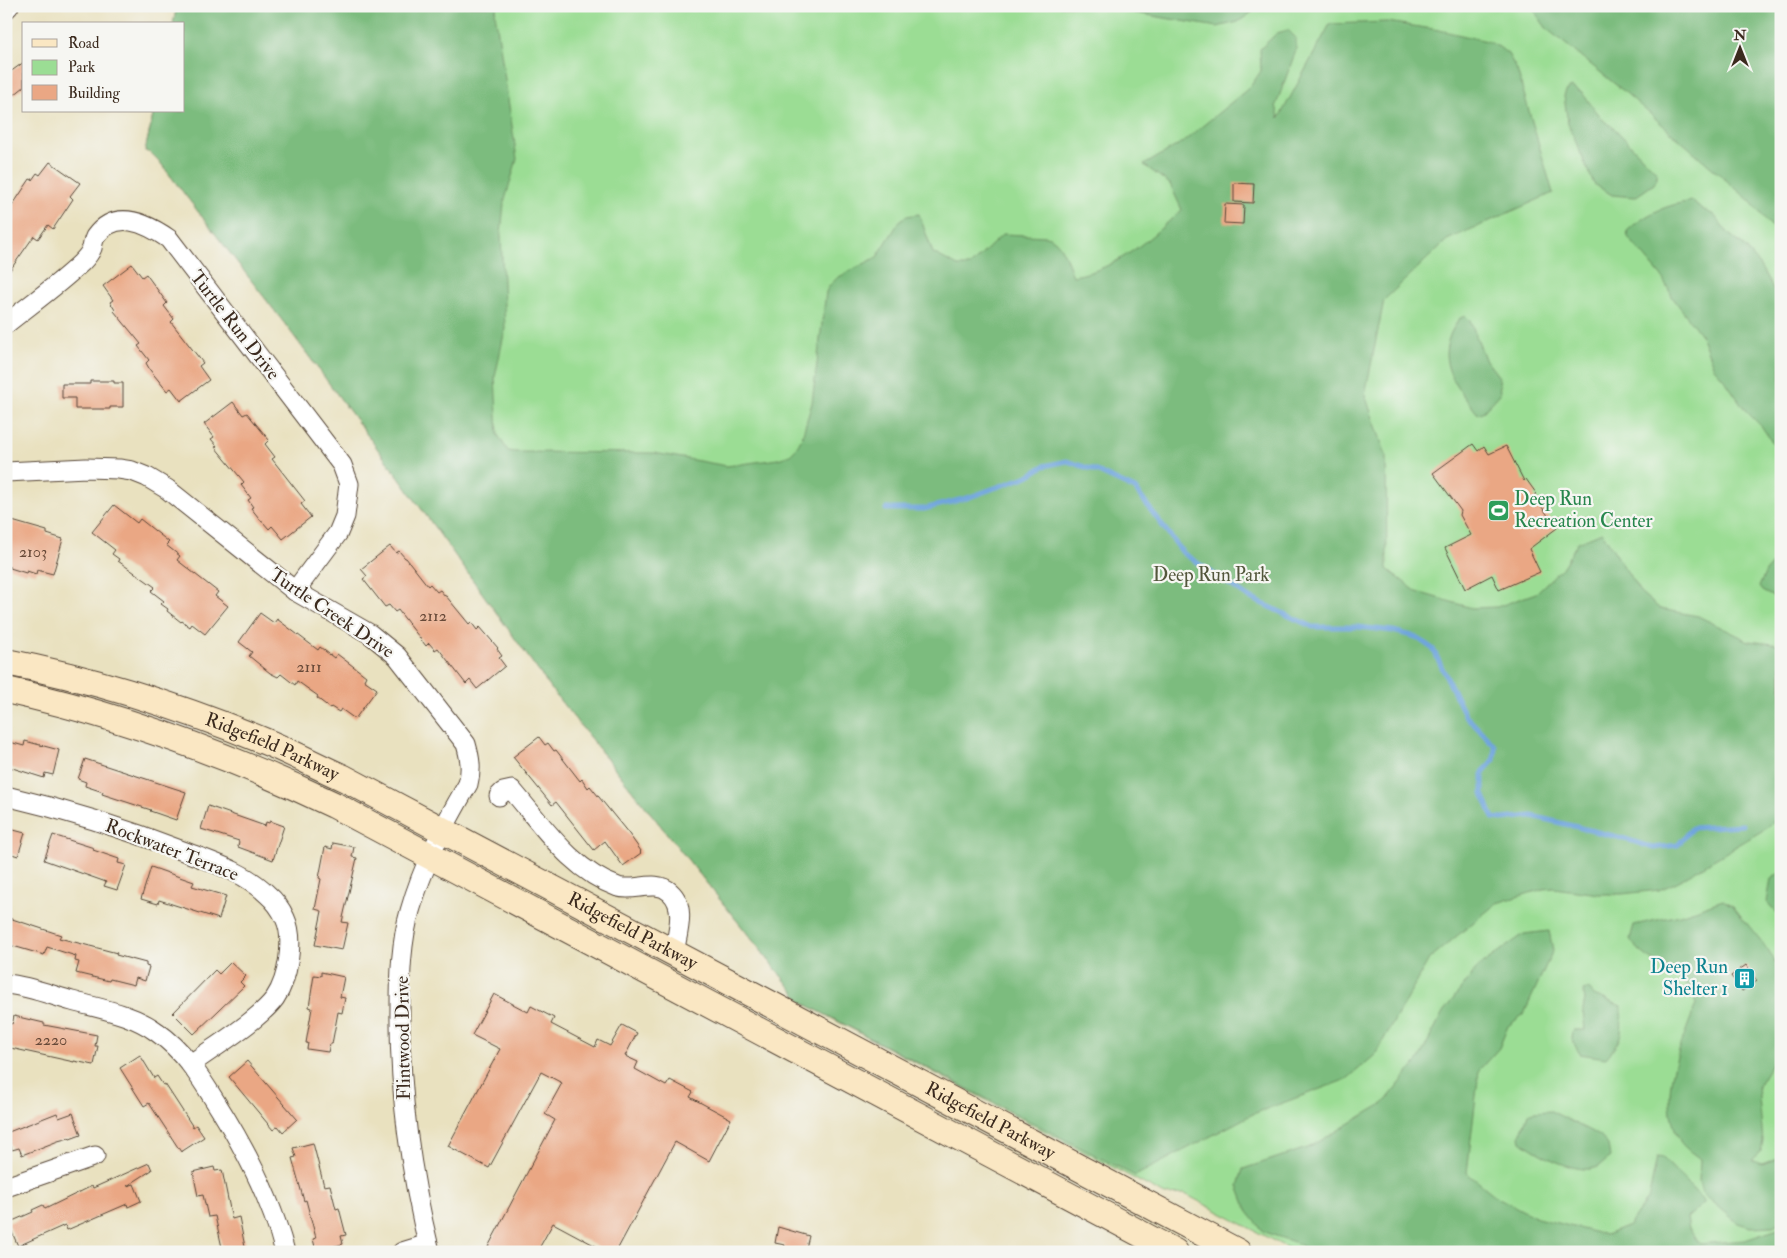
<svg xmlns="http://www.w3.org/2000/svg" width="1787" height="1258" viewBox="0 0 1787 1258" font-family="'IM FELL Double Pica',serif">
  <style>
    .green { fill: #9bdd94; stroke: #6b8459 }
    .forest { fill: #7cbc7e; stroke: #5c734e }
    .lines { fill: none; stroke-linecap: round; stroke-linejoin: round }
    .stream { stroke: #70a5dd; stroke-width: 5 }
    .building { fill: #eaa784 }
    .minor-casing { stroke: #554536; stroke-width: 21 }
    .secondary-casing { stroke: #554536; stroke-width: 28 }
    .minor { stroke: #fff; stroke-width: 19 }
    .secondary { stroke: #fae7c3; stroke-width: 26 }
    .labels { text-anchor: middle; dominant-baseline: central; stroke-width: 4.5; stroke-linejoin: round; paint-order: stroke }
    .number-label { font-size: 16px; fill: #674938 }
    .street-label { font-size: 19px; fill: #3b2a1e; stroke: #f6f6f2 }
    .leisure-label { font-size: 19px; fill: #27864d; stroke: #f6f6f2; text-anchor: start }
    .park-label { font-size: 19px; fill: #53573c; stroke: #f6f6f2 }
    .culture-label { font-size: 19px; fill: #0d838f; stroke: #f6f6f2; text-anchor: end }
  </style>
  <rect width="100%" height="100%" fill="#f6f6f2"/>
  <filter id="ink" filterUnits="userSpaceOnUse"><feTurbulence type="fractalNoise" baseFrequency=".02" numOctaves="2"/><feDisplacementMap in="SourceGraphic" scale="10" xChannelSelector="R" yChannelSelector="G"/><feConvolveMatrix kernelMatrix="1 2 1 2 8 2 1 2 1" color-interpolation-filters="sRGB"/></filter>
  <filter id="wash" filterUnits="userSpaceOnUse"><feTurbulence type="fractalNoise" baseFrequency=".0096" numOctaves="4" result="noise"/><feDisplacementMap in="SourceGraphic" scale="20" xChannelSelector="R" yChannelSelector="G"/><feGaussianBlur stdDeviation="1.12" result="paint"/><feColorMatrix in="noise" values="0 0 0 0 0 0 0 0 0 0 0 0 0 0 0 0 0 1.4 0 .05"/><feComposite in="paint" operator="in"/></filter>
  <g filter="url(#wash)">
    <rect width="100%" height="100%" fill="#e9e1bf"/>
    <path class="green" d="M177 6H1781V1252H1295L1185 1194 1165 1195 803 1003 555 694 397 475 288 328 159 161 151 153 145 151 154 111H184V24H173Z"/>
    <g class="forest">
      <path d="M177 6H497L495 13 517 159 504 203 501 234 505 329 495 377 498 435 508 451 514 452 654 453 727 466 778 459 790 455 795 450 801 440 812 403 826 292 829 286 837 278 877 257 901 219 907 216 919 214 933 253 958 266H970L1003 234 1046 236C1062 239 1067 262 1073 276 1119 269 1148 239 1182 210L1170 184 1144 165 1183 142 1250 87 1261 71 1260 49 1277 33 1288 30 1296 38V50L1276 105 1279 118 1330 24 1387 22 1439 30 1487 41 1499 47 1508 54 1517 70 1553 193 1447 240 1384 300 1365 395 1386 455 1387 569 1417 592 1472 608 1497 607 1536 593 1562 568 1578 542 1602 532 1640 592 1660 609 1698 616 1749 641 1781 645V816L1765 829 1675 883 1659 890 1622 894H1599L1554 888 1543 889 1497 903 1429 959 1375 1055 1347 1079 1253 1114 1135 1176 803 1003 555 694 397 475 288 328 159 161 151 153 145 151 154 111H184V24H173Z"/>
      <path d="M1095 6H1261L1238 22 1217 27Z"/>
      <path d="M1533 6H1781V238L1750 201 1626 93 1547 29 1537 15Z"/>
      <path d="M1571 87 1582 93 1604 121 1614 128 1657 172V178L1654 184 1635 197 1612 195 1594 184 1568 124 1564 96 1566 91Z"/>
      <path d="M1693 201 1702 209 1714 215 1729 234 1745 247 1760 266 1776 293 1781 305V455L1762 427 1746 411 1724 379 1714 368 1701 335 1673 298 1662 277 1628 237 1627 231C1645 214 1668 204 1693 201Z"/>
      <path d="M1466 316 1470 320 1485 359 1499 377 1500 394 1484 411 1478 414C1461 393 1438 368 1449 338 1451 331 1456 324 1460 318Z"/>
      <path d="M1781 554V601L1762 591 1759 587 1766 571Z"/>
      <path d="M1781 872V918L1767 902 1771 879Z"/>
      <path d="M1723 900 1733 906 1740 915 1762 942 1781 970V1059L1772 1063 1758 1086 1763 1141 1761 1152 1752 1160 1762 1164 1781 1157V1222L1773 1226 1750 1227 1738 1223 1702 1193 1699 1182 1700 1159C1694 1154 1684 1148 1680 1141 1656 1094 1680 1049 1696 1004 1684 964 1648 968 1630 939L1634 925 1680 915Z"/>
      <path d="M1549 931 1553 950 1524 1014 1508 1026 1499 1048 1479 1070 1467 1173 1497 1197 1537 1218 1606 1235 1629 1226 1649 1196 1657 1157 1663 1158 1705 1202 1687 1218 1689 1229 1700 1244 1745 1240 1781 1228V1252H1312L1297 1243 1264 1232 1248 1212 1238 1186 1243 1169 1310 1147 1384 1103 1418 1061 1443 1012 1479 966 1524 934Z"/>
      <path d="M1589 989 1594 995 1621 1006C1622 1033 1624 1037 1606 1058L1580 1054 1572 1040 1573 1030H1585L1583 1010 1585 1000 1583 991Z"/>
      <path d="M1551 1111 1600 1136 1608 1145 1610 1157C1606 1160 1602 1165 1598 1167 1578 1176 1537 1154 1521 1141L1520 1136 1528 1114 1533 1112Z"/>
    </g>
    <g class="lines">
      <path class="stream" d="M886 509H924L967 498 1028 476 1044 466 1067 461 1094 470 1135 489 1183 553 1248 597 1313 627H1358L1393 631 1416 637 1433 649 1465 715 1495 746 1494 760 1483 772V794L1493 818 1502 819 1532 816 1626 839 1653 848 1678 845 1692 828 1743 825"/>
    </g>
    <g id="blocks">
      <g class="building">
        <path d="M24 62V87L14 95 6 84V75Z"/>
        <path d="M50 162 80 183 70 196 73 199 53 229 48 225 38 239 34 236 6 276V215L30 179 32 180 37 173 40 175Z"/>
        <path d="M1234 183 1254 184 1253 203 1234 202Z"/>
        <path d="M1225 204 1244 205 1243 224 1224 223Z"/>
        <path d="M132 264 142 277 146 274 167 303 164 306 174 319 171 322 203 363 199 366 209 380 181 401 171 388 167 391 150 370 146 363 149 360 138 346 141 344 114 311 115 310 110 302 113 300 103 286Z"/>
        <path d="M90 381H114V383H123V407H110V409H75V398H62V384H90Z"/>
        <path d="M233 402 243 415 247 413 269 440 265 444 275 457 272 459 305 501 301 504 311 517 283 539 272 526 269 529 263 522H262L251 508 253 507 248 500 251 498 241 485 244 482 215 447 217 446 211 439 214 437 204 424Z"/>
        <path d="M1473 444 1478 451 1484 446 1489 454 1506 446 1524 481 1526 479 1536 493 1534 496 1557 528 1529 549 1540 572 1499 590 1492 575 1465 589 1445 548 1471 535 1460 515 1461 511 1433 473Z"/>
        <path d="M114 505 137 523 140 519 169 542 166 545 180 556 177 560 218 592 215 596 228 606 205 634 192 624 190 627 182 621 181 622 167 611 168 609 161 604 164 601 151 591 155 587 118 561 119 559 112 554 115 550 92 532Z"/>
        <path d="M12 521 47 531V534L63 539 53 574 37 570 36 574 27 571 26 573 10 568V567L6 566V524L11 525Z"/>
        <path d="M390 546 396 553 399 551 405 558H406L428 586 430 584 437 592 440 590 445 596H446L469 624 471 622 477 630 480 627 498 648 497 649 502 656 499 658 505 666 477 689 470 680 466 684 438 648 435 650 429 643 426 646 398 610 395 612 389 605 385 607 363 579 367 576 361 569Z"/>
        <path d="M260 613 274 623 277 619 318 650 320 647 334 658 337 654 366 676 364 680 377 689 355 719 341 709 339 712 331 707 330 708 317 698 318 696 297 681 295 685 281 674 278 677 270 673 249 656 252 652 239 642Z"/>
        <path d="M539 737 545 745 548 743 554 751 556 750 580 781 582 779 588 788 590 786 629 834 641 851 640 852 641 853 623 866 605 841 594 850 556 802 552 805 513 757Z"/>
        <path d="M6 741 24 746 25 741 59 750 53 775 45 773 44 778 6 766Z"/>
        <path d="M85 759 186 792 176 820 150 811 151 810 102 794 103 792 85 786 86 782 78 779Z"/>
        <path d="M208 806 265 826 266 822 269 823 270 821 284 826 273 860 238 847 239 841 201 829Z"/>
        <path d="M6 828 25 833 18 856 6 852Z"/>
        <path d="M53 835 94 848 93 850 119 859 118 863 126 865 117 890 104 886 106 882 44 860Z"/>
        <path d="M333 843 354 847 352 857 357 858 342 922 348 923 342 950 315 945 322 911 315 909 321 879 319 878 325 847 332 849Z"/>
        <path d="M151 867 194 882 192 886 226 896 219 919 159 900 158 904 141 899Z"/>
        <path d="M6 917 61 935 59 938 117 953 116 955 146 963V966L149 967 145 981 136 978 134 985 110 979 109 981 76 973 79 962 75 961 76 956 47 947 44 955 6 944Z"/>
        <path d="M231 962 246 976 240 982 244 986 194 1034 173 1013 215 970 219 974Z"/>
        <path d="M1746 965 1757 981 1742 991 1731 976Z"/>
        <path d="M321 972 344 977 340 997 345 998 342 1013 338 1012 332 1044H330L328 1052 307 1049 308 1043H306L312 1008 309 1007 314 975 321 976Z"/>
        <path d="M494 994 528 1012 531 1006 554 1018 551 1024 595 1047 598 1040 610 1046 622 1025 637 1033 625 1056 638 1062 635 1069 666 1086 670 1080 693 1092 690 1097 731 1119 709 1161 675 1142 616 1252H607L553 1223 537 1252H496L488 1247 555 1120 545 1114 562 1083 541 1072 489 1168 448 1146 500 1049 472 1035Z"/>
        <path d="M14 1016 44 1023V1025L97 1035 95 1046H98L94 1065 74 1061V1062L6 1047V1022L12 1024Z"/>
        <path d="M140 1055 154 1078 157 1076 163 1085 165 1084 193 1127 196 1125 204 1137 181 1152 149 1103 144 1106 120 1068Z"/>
        <path d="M247 1061 297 1119 283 1132 278 1126 273 1130 229 1077Z"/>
        <path d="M57 1113 59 1118 73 1113 81 1135 70 1139 69 1138 58 1141 22 1155 19 1148 12 1150 6 1133Z"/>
        <path d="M313 1143 324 1186 330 1185 336 1209 339 1208 346 1235 341 1236 343 1244 316 1251 313 1239 316 1238 306 1200 304 1201 292 1158 296 1157 293 1148Z"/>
        <path d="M149 1163 152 1170 127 1186 134 1184 141 1201 128 1207 127 1204 67 1230 65 1225 18 1246 8 1223 33 1212 32 1210 43 1205 45 1209 92 1186 93 1188Z"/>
        <path d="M214 1167 215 1171 222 1170 232 1219 239 1217 246 1252H223L215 1216 208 1217 203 1195 198 1196 193 1172Z"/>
        <path d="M778 1227 809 1236 805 1252H795L784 1249 785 1245 775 1243Z"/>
      </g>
    </g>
  </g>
  <g filter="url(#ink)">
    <use href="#blocks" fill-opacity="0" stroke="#554536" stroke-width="1"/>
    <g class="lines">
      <defs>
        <g id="minor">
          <path d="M6 9 9 6"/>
          <path d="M6 324C31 304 58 285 81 263 85 259 90 254 92 248 93 244 93 241 95 237 116 208 146 223 169 239L342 465 349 484 345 516 338 533 295 591"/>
          <path d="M6 472 86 468 119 469 132 471 147 477 167 489 295 591 370 634 397 656 466 744C470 758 472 769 468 784 444 825 423 865 410 911 401 942 400 976 400 1008 399 1091 410 1171 430 1252"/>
          <path d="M6 796C66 810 126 829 183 851 212 862 245 872 267 894 274 900 281 909 285 918 295 939 288 979 275 998 259 1020 214 1047 191 1064"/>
          <path d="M499 796 503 792 512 790C543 826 572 871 618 887 634 892 656 879 670 892 687 907 677 934 674 953"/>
          <path d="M6 984C29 986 51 995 72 1001 101 1009 133 1014 157 1032 183 1050 199 1075 215 1101 245 1148 271 1198 285 1252"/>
          <path d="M6 1187 95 1156"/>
          <path d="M402 1252 428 1244"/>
        </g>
        <g id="secondary">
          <path id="s1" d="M6 662C95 679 181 707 264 741 291 752 317 766 344 778L1238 1252"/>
          <path d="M6 690C120 715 229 755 334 805L1175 1252"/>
        </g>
      </defs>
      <use href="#minor" class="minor-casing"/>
      <use href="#secondary" class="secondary-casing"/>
      <use href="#minor" class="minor"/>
      <use href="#secondary" class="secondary"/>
    </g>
  </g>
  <defs>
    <symbol id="stadium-square" viewBox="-11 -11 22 22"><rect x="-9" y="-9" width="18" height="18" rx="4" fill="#2e9e5b" stroke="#f6f6f2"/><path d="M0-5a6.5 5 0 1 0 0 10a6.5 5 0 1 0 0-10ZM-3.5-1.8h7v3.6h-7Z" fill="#fff"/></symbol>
    <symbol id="building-square" viewBox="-11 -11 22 22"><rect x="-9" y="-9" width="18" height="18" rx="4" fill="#0f9aa8" stroke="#f6f6f2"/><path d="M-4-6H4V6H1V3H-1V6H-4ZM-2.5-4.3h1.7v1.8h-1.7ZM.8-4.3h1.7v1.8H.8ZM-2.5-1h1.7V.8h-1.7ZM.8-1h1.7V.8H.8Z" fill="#fff"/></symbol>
  </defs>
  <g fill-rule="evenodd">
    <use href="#stadium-square" x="1486" y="498" width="25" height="25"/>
    <use href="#building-square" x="1732" y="966" width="25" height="25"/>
  </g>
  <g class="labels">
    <g class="number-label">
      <text x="33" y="552">2103</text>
      <text x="433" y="616">2112</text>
      <text x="309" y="667">2111</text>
      <text x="51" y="1040">2220</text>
    </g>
    <g class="street-label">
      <text transform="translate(235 325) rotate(52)">Turtle Run Drive</text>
      <text transform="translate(332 613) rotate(34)">Turtle Creek Drive</text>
      <text stroke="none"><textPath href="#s1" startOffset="280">Ridgefield Parkway</textPath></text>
      <text transform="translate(172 850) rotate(21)">Rockwater Terrace</text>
      <text stroke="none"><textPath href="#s1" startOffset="685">Ridgefield Parkway</textPath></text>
      <text transform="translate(403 1038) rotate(-91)">Flintwood Drive</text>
      <text stroke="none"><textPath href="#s1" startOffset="1090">Ridgefield Parkway</textPath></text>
    </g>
    <g class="leisure-label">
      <text x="1514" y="499">Deep Run<tspan x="1514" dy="22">Recreation Center</tspan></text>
    </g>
    <g class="park-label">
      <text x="1211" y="575">Deep Run Park</text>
    </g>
    <g class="culture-label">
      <text x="1728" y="967">Deep Run<tspan x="1728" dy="22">Shelter 1</tspan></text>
    </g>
  </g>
  <rect width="1787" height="1258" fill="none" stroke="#f6f6f2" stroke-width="25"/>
  <rect x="22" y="22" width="162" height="90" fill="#f6f6f2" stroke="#aba49d"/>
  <rect x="32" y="39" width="25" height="8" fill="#fae7c3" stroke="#aba49d"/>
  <text x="68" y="48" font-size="15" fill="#3b2a1e">Road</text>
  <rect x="32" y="60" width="25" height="15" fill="#9bdd94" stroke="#aba49d"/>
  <text x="68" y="72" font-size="15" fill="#3b2a1e">Park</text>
  <rect x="32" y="85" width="25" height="15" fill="#eaa784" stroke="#aba49d"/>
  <text x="68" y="98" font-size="15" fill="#3b2a1e">Building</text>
  <g transform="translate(1740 48)" stroke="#f6f6f2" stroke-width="4" paint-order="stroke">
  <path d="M0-4L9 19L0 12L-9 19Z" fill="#3b2a1e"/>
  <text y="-8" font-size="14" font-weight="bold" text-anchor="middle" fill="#3b2a1e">N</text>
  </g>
</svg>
